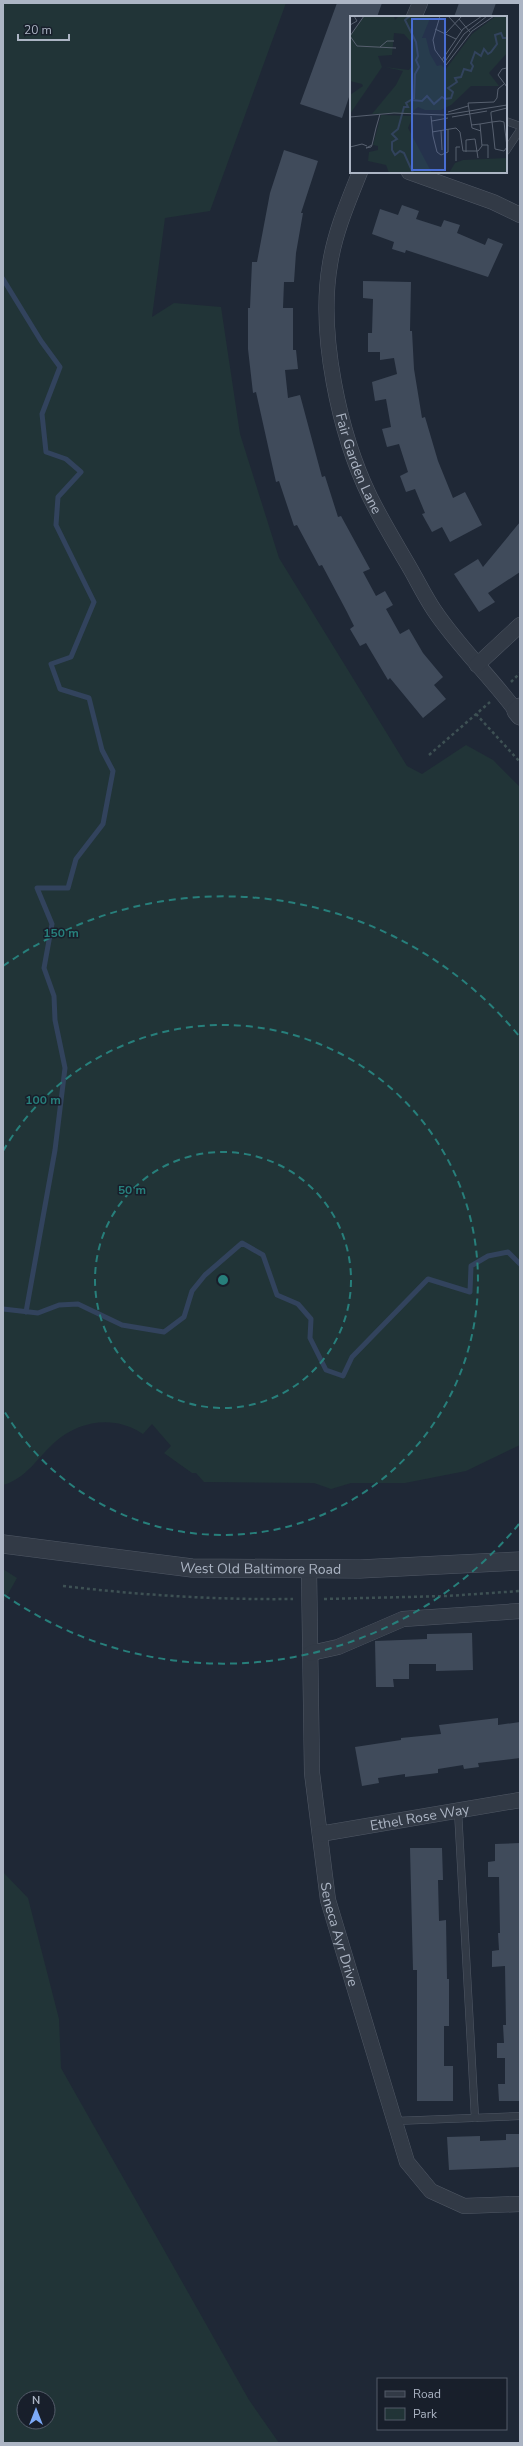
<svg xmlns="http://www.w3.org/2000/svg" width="523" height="2446" viewBox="0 0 523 2446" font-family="'Nunito Sans',sans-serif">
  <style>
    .green { fill: #213437; fill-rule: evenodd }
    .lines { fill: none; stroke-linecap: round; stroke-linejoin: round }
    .stream { stroke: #32435d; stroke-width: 5 }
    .building { fill: #404b5b }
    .service-casing { stroke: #505865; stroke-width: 8 }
    .minor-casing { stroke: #505865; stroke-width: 16 }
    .tertiary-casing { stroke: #505865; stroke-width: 19 }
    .path { stroke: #3e5154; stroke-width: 2.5; stroke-dasharray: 3 3; stroke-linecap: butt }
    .service { stroke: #323a46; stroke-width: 7 }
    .minor { stroke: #323a46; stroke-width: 15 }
    .tertiary { stroke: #323a46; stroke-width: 18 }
    .ring { fill: none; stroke: #277f7b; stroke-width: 2; stroke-dasharray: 7 5 }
    .labels { text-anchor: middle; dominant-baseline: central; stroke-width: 3; stroke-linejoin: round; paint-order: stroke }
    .street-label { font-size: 14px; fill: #acb5c4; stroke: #181f2b }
    .inset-river { fill: none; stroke: #32435d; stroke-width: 2 }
    .inset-road { fill: none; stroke: #57606f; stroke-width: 1 }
    .view { fill: #486dd2; fill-opacity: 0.15; stroke: #486dd2; stroke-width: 2 }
    .inset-edge { fill: none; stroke: #acb5c4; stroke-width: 2 }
    .centre { fill: #277f7b; stroke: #181f2b; stroke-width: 2 }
    .ring-label { font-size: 12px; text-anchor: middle; font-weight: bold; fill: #277f7b; stroke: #181f2b; stroke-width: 3; stroke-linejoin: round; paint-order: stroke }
  </style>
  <rect width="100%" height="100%" fill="#1f2836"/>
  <g class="green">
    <path d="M3 3H286L210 211 165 218 152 317 174 303 221 307 240 434 279 558 407 766 422 774 466 745 493 760 520 787V1445L466 1471 405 1483H351L331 1489 314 1483 204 1482 196 1473H192L164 1453 171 1446 152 1424 143 1434C115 1415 80 1420 55 1442 38 1457 26 1479 3 1485Z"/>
    <path d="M3 1569 17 1578 3 1603Z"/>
    <path d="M3 1872 28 1898 59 2019 61 2068 249 2400 279 2443H3ZM24 2398H48V2422H24Z"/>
  </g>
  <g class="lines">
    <g class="stream">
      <path d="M3 279 41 341 60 367 42 414 46 452 66 459 81 472 58 497 56 525 94 602 71 657 51 664 60 689 89 698 102 750 113 771 103 824 76 859 68 888H37L52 924 44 968 54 996 55 1020 65 1068 55 1150 26 1312"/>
      <path d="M3 1309 38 1313 59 1305 78 1304 122 1325 164 1332 184 1317 192 1291 205 1275 242 1243 263 1255 277 1295 298 1304 311 1319 310 1338 326 1370 343 1376 352 1357 428 1279 470 1292 471 1266 488 1256 508 1252 520 1264"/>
    </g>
  </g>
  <g class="building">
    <path d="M337 3H382L377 17H351V91L342 118 300 104Z"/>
    <path d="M459 3H496L491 17H454Z"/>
    <path d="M284 150 318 161 301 213H303L296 253 294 282H284L283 308H293V350H296L298 369 285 370 288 398 300 395 322 477 325 476 338 517 341 516 370 569 363 572 376 596 385 591 393 605 386 609 400 634 409 629 423 653 443 677 434 685 446 699 423 718 390 678 388 680 366 643 360 646 350 629 354 626 347 612 322 565 319 566 297 525 294 526 279 481 276 482 256 392 253 393 248 349V308H250L252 262H257L270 193Z"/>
    <path d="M402 205 419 211 416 219 441 227 444 220 460 225 457 233 485 245 488 238 503 244 488 277 406 250 405 253 392 249 394 242 372 234 380 209 398 215Z"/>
    <path d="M363 281 411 282 410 331H412L414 369 422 418 425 417 438 461 453 498 465 492 482 525 450 542 442 527 432 532 422 514 425 513 415 489 406 492 400 476 408 472 399 444 387 447 382 429 391 427 386 399 375 401 372 382 397 374 394 358 380 360V352H368V333H372L373 299 363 298Z"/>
    <path d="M520 522V572L488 593 495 602 479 612 454 574 478 559 483 567Z"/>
    <path d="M472 1633 473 1670 436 1671V1664H409V1679H393L394 1687H376L375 1641 427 1639V1634Z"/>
    <path d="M498 1718V1725L520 1722V1758L478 1763 479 1767 464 1769 463 1765 438 1769V1773L405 1777V1774L378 1778 379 1783 362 1786 355 1747 401 1740V1738L441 1734 439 1725Z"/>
    <path d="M520 1843V2101H499L498 2084H505V2058H497V2043H504L503 2025H506L505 1966 492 1967V1951L499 1950 498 1933H500L499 1877H488V1862L495 1861V1844Z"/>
    <path d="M410 1848H442L443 1880H438L439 1921 446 1920 447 1979H449V2026H444V2066H453V2101H417V1970H413Z"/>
    <path d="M506 2134H520V2167L449 2170 447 2137 480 2136V2141L506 2140Z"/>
  </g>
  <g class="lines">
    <defs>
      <g id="service">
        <path d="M506 121 520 126"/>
        <path d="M506 151 520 130"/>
        <path d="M458 1811 475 2118"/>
        <path d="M395 2121 520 2116"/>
      </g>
      <g id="minor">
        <path d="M414 17 420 3"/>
        <path id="s1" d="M360 172C348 202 335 232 330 264 318 334 339 433 370 497 381 519 394 541 407 563 416 578 424 595 434 610 458 646 490 676 516 711"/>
        <path d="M409 172 493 202 520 215"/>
        <path d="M477 665 520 625"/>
        <path id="s2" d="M309 1570 312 1773 328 1900 407 2162 431 2191 464 2206 520 2204"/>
        <path d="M311 1653 338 1647 403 1619 520 1611"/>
        <path id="s3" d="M320 1834 520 1800"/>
      </g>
      <g id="tertiary">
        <path d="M520 707 516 711 520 716"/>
        <path id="s4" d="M3 1544 192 1568 360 1569 520 1561"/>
      </g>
    </defs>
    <use href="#service" class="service-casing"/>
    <use href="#minor" class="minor-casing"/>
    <use href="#tertiary" class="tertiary-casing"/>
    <g class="path">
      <path d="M511 682 520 673"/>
      <path d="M476 714 520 762"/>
      <path d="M429 755 490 702"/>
      <path d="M63 1586C140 1595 216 1600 293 1599"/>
      <path d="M324 1599 447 1596 520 1591"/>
    </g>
    <use href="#service" class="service"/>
    <use href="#minor" class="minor"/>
    <use href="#tertiary" class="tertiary"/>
  </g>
  <g class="ring">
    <circle cx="223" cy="1280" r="128"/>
    <path d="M3 1151A255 255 0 1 1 3 1409"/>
    <path d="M519 1524A383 383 0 0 1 3 1594M3 966A383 383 0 0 1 519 1036"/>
  </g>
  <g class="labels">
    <g class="street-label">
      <text stroke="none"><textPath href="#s1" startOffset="301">Fair Garden Lane</textPath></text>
      <text stroke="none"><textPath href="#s4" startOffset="259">West Old Baltimore Road</textPath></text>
      <text stroke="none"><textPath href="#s3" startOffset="101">Ethel Rose Way</textPath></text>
      <text stroke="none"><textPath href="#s2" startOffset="367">Seneca Ayr Drive</textPath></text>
    </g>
  </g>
  <g transform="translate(350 16)">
    <rect width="157" height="157" fill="#1f2836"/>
    <path d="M14 0H44L45 4 49 0H81L72 22H76L80 38 87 50 91 49 96 53 122 18 146 0H157V37L139 57 149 70H121L101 89 91 94H75L68 91 61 97 22 98 46 69 53 55 35 51 59 54 61 51V26L54 18 44 17 42 39 28 40 32 51 0 98V79L13 70 12 68 0 65V20ZM31 99 63 100 58 112 82 157H39L36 149 18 145 19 136 28 134V130L23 129ZM157 142V157H99L105 147 113 144Z" fill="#213437"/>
    <path class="inset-river" d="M60 0 55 4 66 26 68 40 66 44 69 51 65 58 64 83M63 157 54 137 50 135 45 139 42 134V126L47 123 42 118 48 113 54 91H58L56 87 61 84 72 85 77 80 84 88 92 81 95 83 101 82 103 76 98 72 107 66 105 62 111 61 114 53 121 55 123 50 121 47 125 36 131 40 134 33 138 38 141 36 147 28 145 19 151 17 153 22H157"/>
    <path class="inset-road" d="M14 0 0 20 7 30 46 32M90 0 83 24 85 34 96 49 122 15 144 0M98 0 112 15M109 3 120 16M0 9 7 5 4 0M85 13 106 23M96 17 112 0M30 31 37 25H44M92 44 113 13 132 0M94 47 114 18 137 0M157 52 152 53 148 59 157 71M98 96 118 90M81 100 83 120 87 136 91 139 98 136V113M0 101 44 97 94 99 157 89M102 101 137 95M82 105 98 102M121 109 130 108 142 106 150 105 154 106 157 131 154 135 145 133 143 114 141 98V96L157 92M91 115 92 134M131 115 122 112 118 87 144 86 147 82 148 73 154 68M82 116 106 112 110 116 113 135H128L132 130 130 108M22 129 16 132 21 131 22 129 26 112 30 98M132 129H138V142M0 131 12 128 17 130M116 136V124L125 123 128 142M106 145V131H110"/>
    <path class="view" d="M62 3H95V154H62Z"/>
    <rect width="157" height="157" class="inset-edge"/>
  </g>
  <circle cx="223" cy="1280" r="6" class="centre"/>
  <g class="ring-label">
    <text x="61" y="937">150 m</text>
    <text x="43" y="1104">100 m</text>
    <text x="132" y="1194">50 m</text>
  </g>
  <rect width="523" height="2446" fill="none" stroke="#acb5c4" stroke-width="8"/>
  <rect x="377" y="2378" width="130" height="52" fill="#181f2b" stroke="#535b68"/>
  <rect x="385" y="2391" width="20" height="6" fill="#323a46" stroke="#535b68"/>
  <text x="413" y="2398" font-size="12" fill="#acb5c4">Road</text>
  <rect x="385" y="2408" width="20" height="12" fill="#213437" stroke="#535b68"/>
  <text x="413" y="2418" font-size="12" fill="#acb5c4">Park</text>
  <g transform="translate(36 2410)"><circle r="19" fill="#181f2b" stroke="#535b68"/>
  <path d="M0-3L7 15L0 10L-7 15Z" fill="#7caaf8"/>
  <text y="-6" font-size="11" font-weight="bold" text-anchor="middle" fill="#acb5c4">N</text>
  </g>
  <path d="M18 34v6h51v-6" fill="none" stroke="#acb5c4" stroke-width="2"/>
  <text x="24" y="34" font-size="12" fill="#acb5c4" stroke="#181f2b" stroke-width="3" paint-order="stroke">20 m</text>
</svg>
